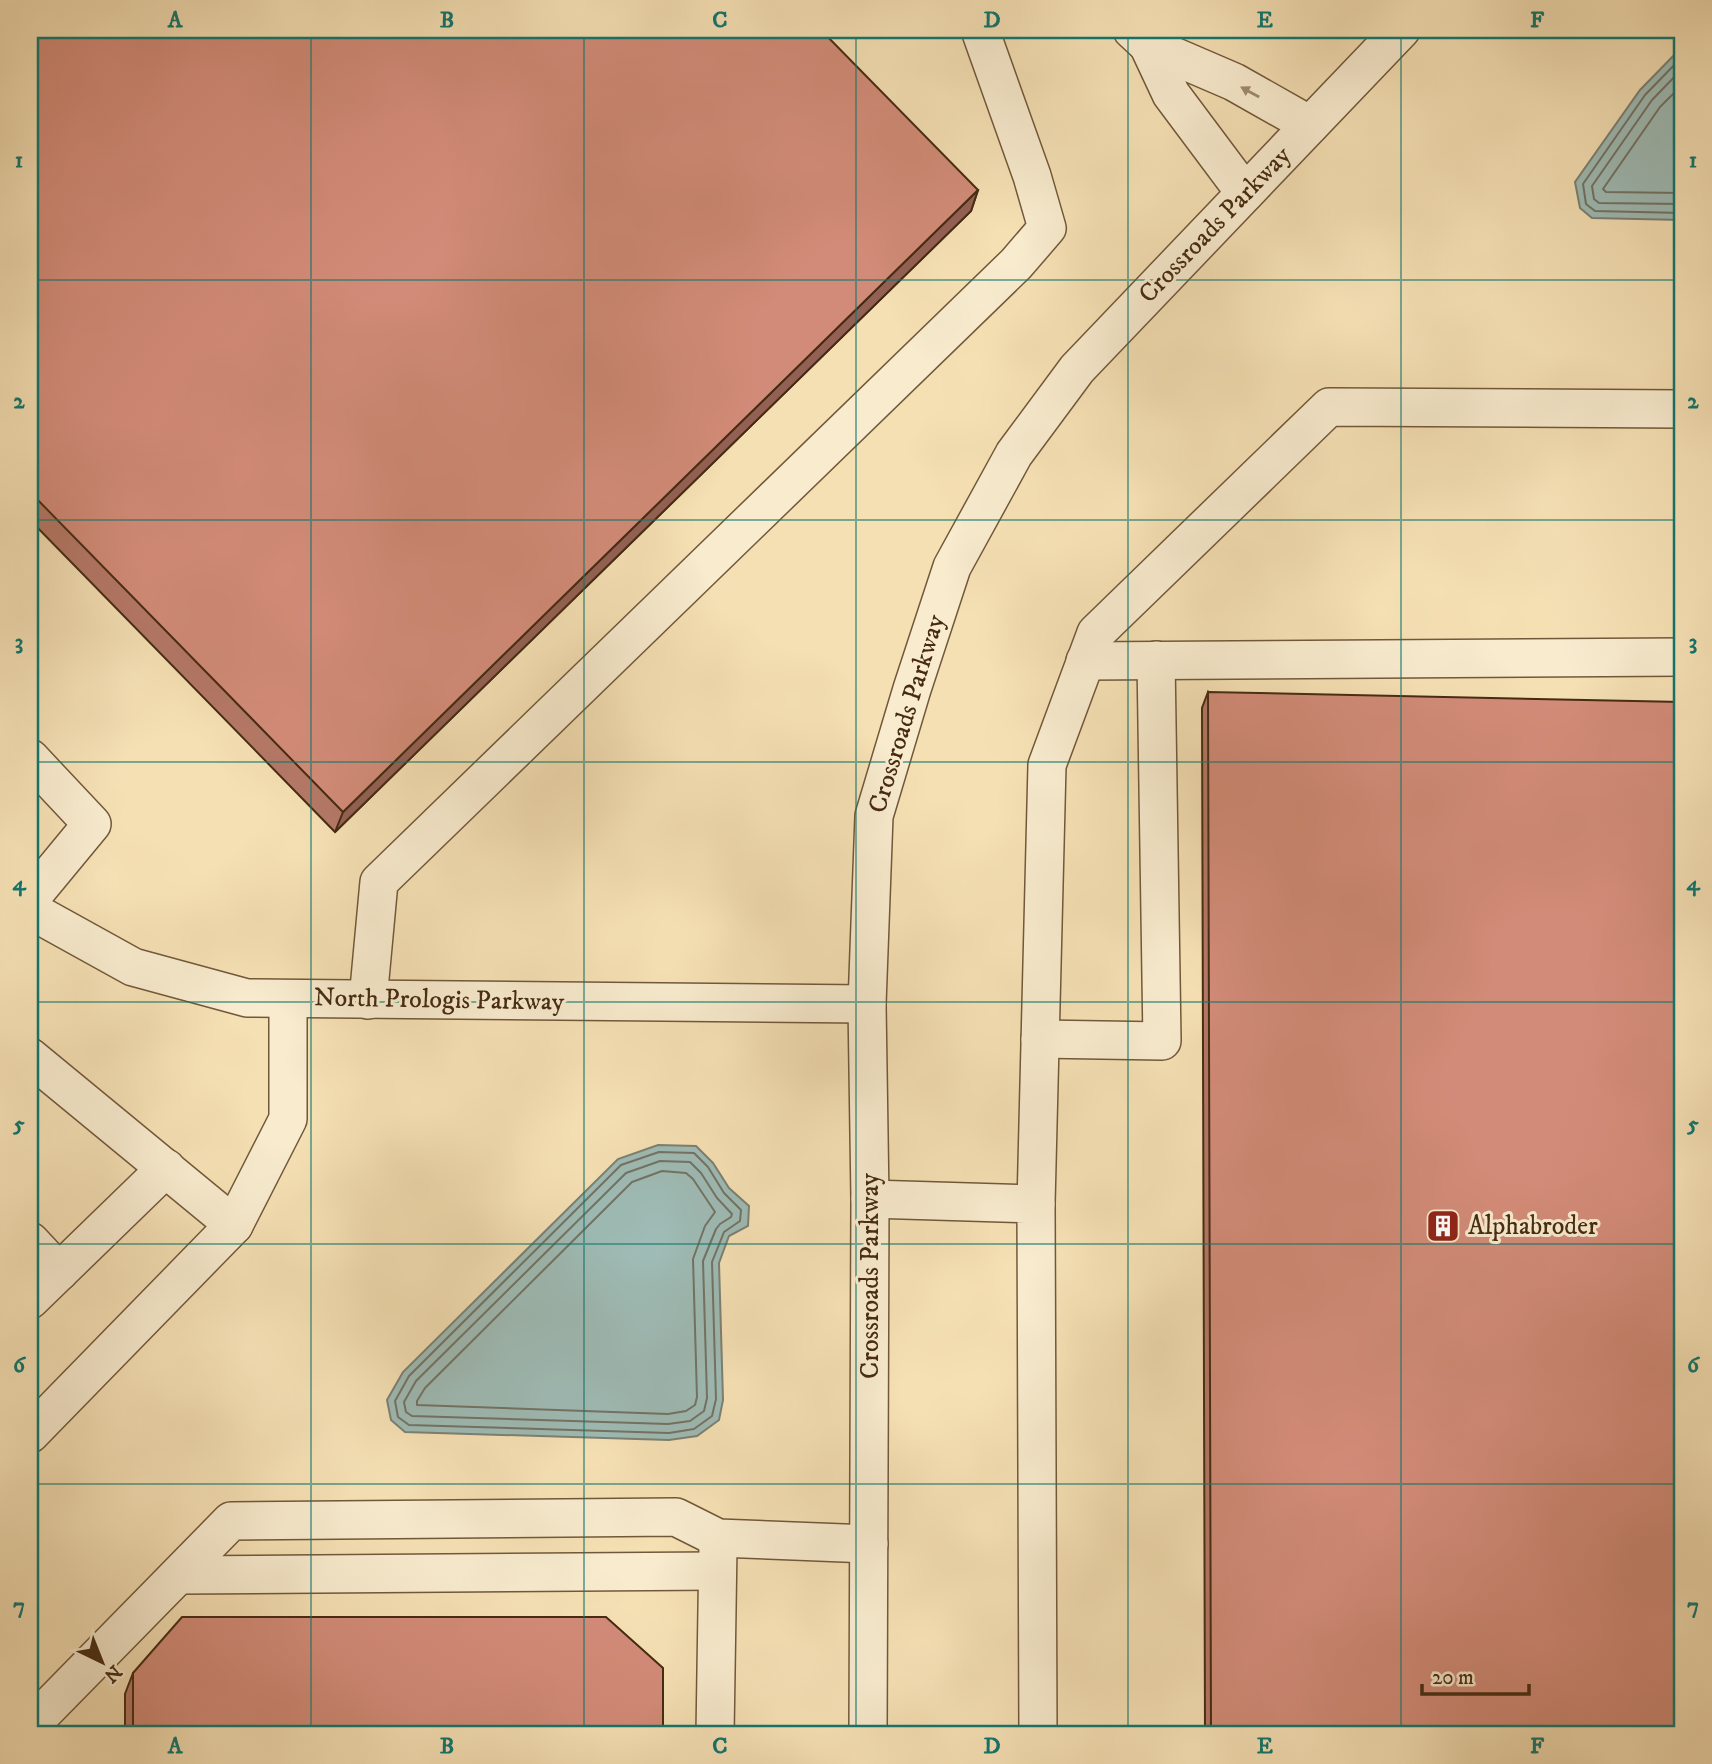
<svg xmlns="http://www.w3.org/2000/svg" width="1712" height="1764" viewBox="0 0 1712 1764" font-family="'IM FELL DW Pica',serif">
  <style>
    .water { fill: #9ebbb5; stroke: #7b8174; stroke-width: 2 }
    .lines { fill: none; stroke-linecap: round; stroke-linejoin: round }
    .shore { stroke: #727364; stroke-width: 2 }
    .minor-casing { stroke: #72583a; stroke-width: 40 }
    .minor { stroke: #f8ebce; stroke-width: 37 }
    .wall { fill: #b57867; stroke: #462b12; stroke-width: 2 }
    .shaded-wall { fill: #936154; stroke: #462b12; stroke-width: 2 }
    .building { fill: #d28b78; stroke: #462b12; stroke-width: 2 }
    .oneway { fill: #9f8b70 }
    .grid { fill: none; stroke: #0f766e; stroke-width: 2; stroke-opacity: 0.55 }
    .labels { text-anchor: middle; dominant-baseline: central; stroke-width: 6; stroke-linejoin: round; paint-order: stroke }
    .street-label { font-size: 26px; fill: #462b12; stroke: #f8ebce }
    .poi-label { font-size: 26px; fill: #462b12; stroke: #f8ebce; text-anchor: start }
    .neatline { fill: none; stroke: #0f766e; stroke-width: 2.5 }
    .grid-label { font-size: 23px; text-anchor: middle; font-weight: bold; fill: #0f766e }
  </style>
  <rect width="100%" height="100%" fill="#f5e0b4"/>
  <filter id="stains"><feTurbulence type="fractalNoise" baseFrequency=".00286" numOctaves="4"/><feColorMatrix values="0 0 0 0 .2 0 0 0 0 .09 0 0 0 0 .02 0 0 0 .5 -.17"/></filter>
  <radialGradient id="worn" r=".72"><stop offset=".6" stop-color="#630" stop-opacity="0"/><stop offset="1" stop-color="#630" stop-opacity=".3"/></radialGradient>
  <g class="water">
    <path d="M1682 47V220L1592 218 1580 208 1575 182 1640 90Z"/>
    <path d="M658 1145 696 1146 713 1163 729 1188 749 1206 748 1226 729 1236 719 1263 723 1400 719 1420 697 1436 669 1440 405 1432 391 1420 387 1400 403 1372 618 1159Z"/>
  </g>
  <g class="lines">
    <g class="shore">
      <path d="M1682 57 1645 95 1583 184 1586 204 1595 211 1682 213"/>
      <path d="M1682 69 1652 100 1592 186 1594 199 1599 203 1682 204"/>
      <path d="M1682 85 1660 107 1603 189 1606 192 1682 193"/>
      <path d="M659 1152 694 1153 708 1167 724 1193 741 1210 740 1221 724 1232 712 1262 716 1399 712 1416 694 1429 669 1433 409 1425 398 1417 395 1401 409 1376 621 1165Z"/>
      <path d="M660 1161 690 1162 701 1173 717 1198 732 1214 731 1217 720 1224 716 1229 703 1261 707 1398 704 1411 690 1421 668 1424 412 1416 406 1412 404 1402 416 1381 626 1173Z"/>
      <path d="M662 1171 686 1173 693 1179 715 1212 705 1226 693 1259 697 1397 695 1405 686 1411 668 1414 417 1405V1401L425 1388 632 1182Z"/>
    </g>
    <defs>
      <g id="minor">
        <path d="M1132 30 1148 45 1171 94 1245 193"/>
        <path d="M1148 45 1234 82 1310 125"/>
        <path d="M1085 661 1682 657"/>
        <path d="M30 758 92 824 30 899"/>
        <path d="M30 910 133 967 247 998 867 1004"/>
        <path d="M368 1000 379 882 1016 264 1047 228 1032 176 980 30"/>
        <path d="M1040 1039 1162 1041 1156 660"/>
        <path d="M30 1057 234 1225"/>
        <path d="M870 1199 1036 1204 1038 1734"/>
        <path d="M1036 1204 1047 765 1096 633 1329 407 1682 409"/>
        <path d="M30 1241 59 1272"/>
        <path d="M30 1300 166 1168"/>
        <path d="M30 1434 234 1225 288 1119V999"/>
        <path d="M179 1575 717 1571"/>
        <path d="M30 1726 231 1521 676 1517 718 1538 869 1544"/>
        <path d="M715 1734 718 1546"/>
        <path d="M868 1734 870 1199 867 1004 874 816 912 689 952 567 1014 454 1077 369 1401 30"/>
      </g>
    </defs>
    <use href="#minor" class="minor-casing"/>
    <use href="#minor" class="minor"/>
  </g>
  <g class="wall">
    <path d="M30 30 978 190 971 211 335 832 30 520Z"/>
    <path d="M1208 692 1682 1734H1205L1202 708Z"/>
    <path d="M133 1673 663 1734H125V1694Z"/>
  </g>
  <path class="shaded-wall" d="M978 190 971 211 335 832 343 812Z"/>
  <g class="building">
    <path d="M30 30H821L978 190 343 812 30 492Z"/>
    <path d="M1208 692 1682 702V1734H1211Z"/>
    <path d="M182 1617H606L663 1668V1734H133V1673Z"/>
  </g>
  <defs><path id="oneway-solid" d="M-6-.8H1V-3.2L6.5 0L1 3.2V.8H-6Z" transform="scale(1.75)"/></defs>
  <use class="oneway" href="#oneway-solid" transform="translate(1250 92) rotate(-151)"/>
  <path class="grid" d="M311 30V1734M584 30V1734M856 30V1734M1128 30V1734M1401 30V1734M30 280H1682M30 520H1682M30 762H1682M30 1002H1682M30 1244H1682M30 1484H1682"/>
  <defs>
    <symbol id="building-square" viewBox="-11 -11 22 22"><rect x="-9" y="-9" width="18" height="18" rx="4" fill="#8f2418" stroke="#f8ebce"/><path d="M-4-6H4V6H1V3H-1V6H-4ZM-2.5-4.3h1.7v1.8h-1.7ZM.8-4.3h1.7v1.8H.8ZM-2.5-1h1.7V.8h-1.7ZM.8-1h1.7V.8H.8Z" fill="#fff"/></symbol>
  </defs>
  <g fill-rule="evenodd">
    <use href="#building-square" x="1424" y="1207" width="38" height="38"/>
  </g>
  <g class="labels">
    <g class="street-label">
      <text transform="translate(1215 225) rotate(-46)">Crossroads Parkway</text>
      <text transform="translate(907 714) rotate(-73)">Crossroads Parkway</text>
      <text transform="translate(439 1000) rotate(1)">North Prologis Parkway</text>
      <text transform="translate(870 1276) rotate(-90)">Crossroads Parkway</text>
    </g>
    <g class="poi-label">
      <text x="1468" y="1226">Alphabroder</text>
    </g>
  </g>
  <rect width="1712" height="1764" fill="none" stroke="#f5e0b4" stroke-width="77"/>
  <g transform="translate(102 1662) rotate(137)" stroke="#f8ebce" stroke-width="5" paint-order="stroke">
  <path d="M0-5L12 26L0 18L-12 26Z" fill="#462b12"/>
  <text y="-10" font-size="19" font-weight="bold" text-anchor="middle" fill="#462b12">N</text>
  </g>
  <path d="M1422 1684v10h107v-10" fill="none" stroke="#462b12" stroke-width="3.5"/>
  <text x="1432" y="1684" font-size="21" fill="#462b12" stroke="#f8ebce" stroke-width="5" paint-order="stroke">20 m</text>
  <rect x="38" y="38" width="1636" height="1688" class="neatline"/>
  <g class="grid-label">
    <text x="175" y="27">A</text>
    <text x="447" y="27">B</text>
    <text x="720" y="27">C</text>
    <text x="992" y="27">D</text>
    <text x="1265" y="27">E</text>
    <text x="1537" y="27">F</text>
    <text x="19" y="167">1</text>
    <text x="1693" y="167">1</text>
    <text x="19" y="408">2</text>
    <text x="1693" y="408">2</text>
    <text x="19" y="649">3</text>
    <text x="1693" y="649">3</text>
    <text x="19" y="890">4</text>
    <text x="1693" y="890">4</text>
    <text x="19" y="1131">5</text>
    <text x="1693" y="1131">5</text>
    <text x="19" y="1372">6</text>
    <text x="1693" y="1372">6</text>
    <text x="19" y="1613">7</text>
    <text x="1693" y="1613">7</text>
    <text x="175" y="1753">A</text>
    <text x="447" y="1753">B</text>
    <text x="720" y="1753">C</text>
    <text x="992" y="1753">D</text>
    <text x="1265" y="1753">E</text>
    <text x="1537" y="1753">F</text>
  </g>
  <rect width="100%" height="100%" filter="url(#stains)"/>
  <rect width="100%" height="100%" fill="url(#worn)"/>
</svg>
